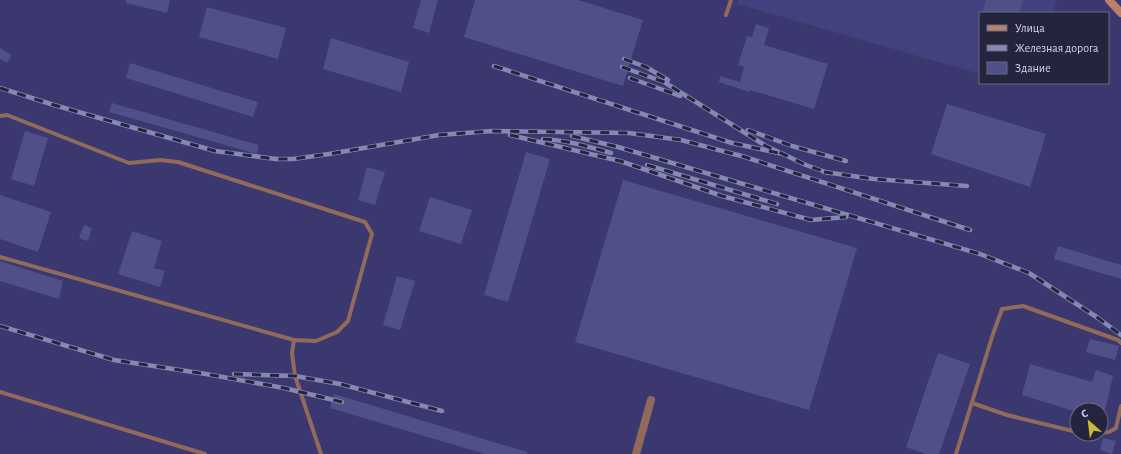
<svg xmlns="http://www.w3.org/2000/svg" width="1121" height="454" viewBox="0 0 1121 454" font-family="'Alegreya Sans',sans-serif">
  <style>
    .built { fill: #43407e }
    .building { fill: #504f88 }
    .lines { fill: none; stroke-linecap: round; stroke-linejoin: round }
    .lane { stroke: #916a5b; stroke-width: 4 }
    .street { stroke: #916a5b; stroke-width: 8 }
    .secondary { stroke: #bc8068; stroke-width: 8 }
    .rail-casing { stroke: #8787b3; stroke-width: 4.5 }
    .rail { stroke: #24243d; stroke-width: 3; stroke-dasharray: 9; stroke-linecap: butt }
  </style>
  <rect width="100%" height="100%" fill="#3a386f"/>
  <path class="built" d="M738 0H1057L1053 13H980V74L737 4Z"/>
  <g class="building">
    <path d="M126 0H170L167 13 126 3Z"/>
    <path d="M421 0H438L429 33 413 28Z"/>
    <path d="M475 0H578L643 20 623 86 464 37Z"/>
    <path d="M986 0H1023L1019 13H982Z"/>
    <path d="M207 7 286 28 278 59 199 37Z"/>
    <path d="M756 24 769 28 764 45 828 64 814 109 750 90 749 92 719 82 720 76 740 82 744 67 738 65 747 36 752 37Z"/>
    <path d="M331 38 409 62 401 92 323 69Z"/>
    <path d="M0 48 12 55 7 63 0 59Z"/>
    <path d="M130 63 258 102 253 117 126 78Z"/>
    <path d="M112 103 259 145 257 154 109 112Z"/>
    <path d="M947 104 1046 134 1030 187 931 154Z"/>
    <path d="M25 131 48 138 34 186 11 179Z"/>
    <path d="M526 152 550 159 508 302 484 295Z"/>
    <path d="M367 167 385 172 375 205 358 200Z"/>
    <path d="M623 180 857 248 809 410 575 342Z"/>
    <path d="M0 195 51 212 38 252 0 239Z"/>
    <path d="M430 197 472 210 461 244 419 231Z"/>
    <path d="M84 225 92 228 88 241 79 238Z"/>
    <path d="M132 231 162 241 154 268 165 271 160 287 118 274Z"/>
    <path d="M1058 246 1121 265V279L1054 259Z"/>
    <path d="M0 261 63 281 59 299 0 281Z"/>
    <path d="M397 276 415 281 400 330 383 325Z"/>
    <path d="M1090 339 1119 346 1115 360 1086 352Z"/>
    <path d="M938 353 970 364 939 454H926L906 447Z"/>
    <path d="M1030 364 1092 382 1096 370 1113 376 1105 410H1077V412L1022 395Z"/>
    <path d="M334 394 527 452V454H485L330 408Z"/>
    <path d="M1103 438 1116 441 1112 454 1100 450Z"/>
  </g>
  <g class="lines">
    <g class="lane">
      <path d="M726 15 731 0"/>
      <path d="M0 116 7 115 129 163 160 160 178 162 365 222 372 234 348 321 337 332 316 341 294 340 0 257"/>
      <path d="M294 340 292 353 295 376 321 454"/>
      <path d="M0 392 205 454"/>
      <path d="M972 403 1007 415 1077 432"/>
      <path d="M1101 433 1109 432 1116 428 1121 406"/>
      <path d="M1087 434H1095"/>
      <path d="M956 454 993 334 1002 309 1023 306 1118 340 1121 343"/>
    </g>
    <path class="street" d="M636 454 651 400"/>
    <path class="secondary" d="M1109 0 1121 13"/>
    <defs>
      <g id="rail">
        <path d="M624 59 646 67 668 80"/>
        <path d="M494 66 732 143 783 154"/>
        <path d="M622 67 664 82 766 146 806 165 828 173"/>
        <path d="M630 78 680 96"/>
        <path d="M0 88 54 105 215 151 276 159H293L329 154 439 135 492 131 629 133 681 140 745 157 970 230"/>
        <path d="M748 130 792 146 846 161"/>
        <path d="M510 135 620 161 722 196 811 220 846 217"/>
        <path d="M572 136 618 147 980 254 1029 273 1098 318 1121 335"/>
        <path d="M543 139C566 140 589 147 611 153"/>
        <path d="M647 165 777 204"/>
        <path d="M824 172 874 179 967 186"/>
        <path d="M0 326 114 360 206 374 284 388 342 402"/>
        <path d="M234 374 295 376 340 384 442 411"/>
      </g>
    </defs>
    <use href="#rail" class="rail-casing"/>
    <use href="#rail" class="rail"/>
  </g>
  <rect x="979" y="12" width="130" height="72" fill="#24243d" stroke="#696a86"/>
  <rect x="987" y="25" width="20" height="6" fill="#bc8068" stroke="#696a86"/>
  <text x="1015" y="32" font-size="12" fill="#d1d3f4">Улица</text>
  <rect x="987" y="45" width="20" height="6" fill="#8787b3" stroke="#696a86"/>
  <text x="1015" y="52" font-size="12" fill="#d1d3f4">Железная дорога</text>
  <rect x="987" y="62" width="20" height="12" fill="#504f88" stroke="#696a86"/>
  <text x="1015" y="72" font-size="12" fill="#d1d3f4">Здание</text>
  <g transform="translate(1089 422) rotate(332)"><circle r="19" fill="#24243d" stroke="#696a86"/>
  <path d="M0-3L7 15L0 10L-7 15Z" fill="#c9bb3a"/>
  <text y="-6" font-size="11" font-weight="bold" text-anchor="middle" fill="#d1d3f4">С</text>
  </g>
</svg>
